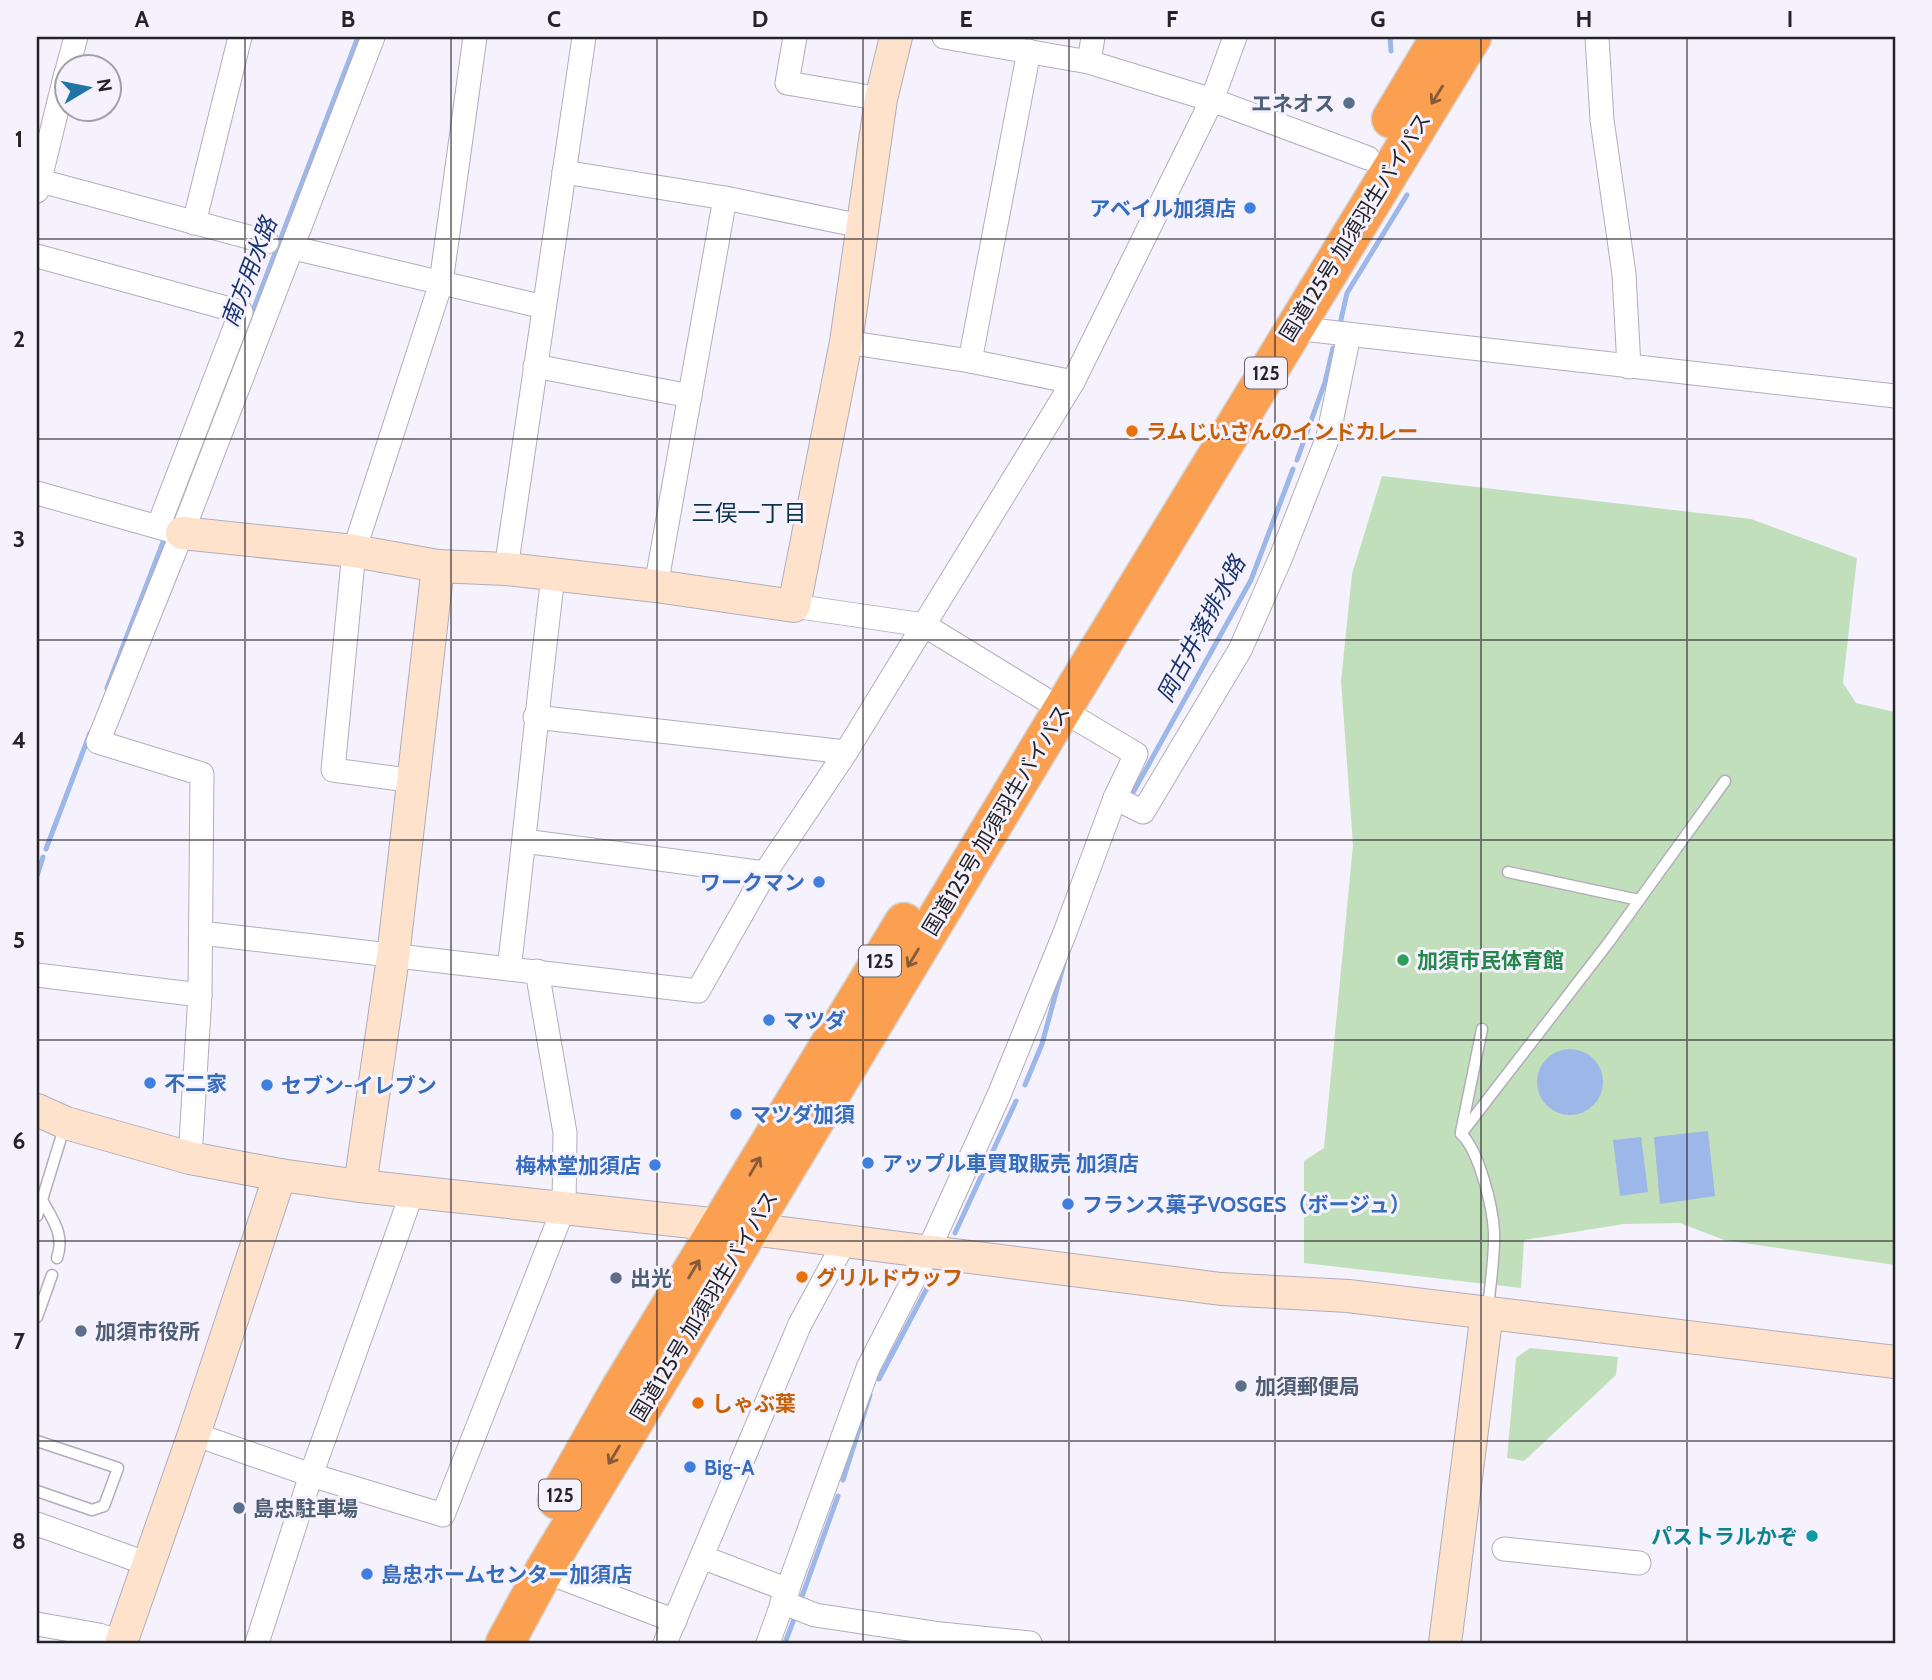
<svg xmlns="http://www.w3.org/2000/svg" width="1932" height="1680" viewBox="0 0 1932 1680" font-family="Cabin,'Noto Sans JP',sans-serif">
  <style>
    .green { fill: #c2dfbc }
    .water { fill: #9cb7e8 }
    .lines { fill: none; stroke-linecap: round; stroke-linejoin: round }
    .stream { stroke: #9cb7e8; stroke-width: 5 }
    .lane-casing { stroke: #b2adbb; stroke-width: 13 }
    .street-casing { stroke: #b2adbb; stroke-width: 25 }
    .secondary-casing { stroke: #b2adbb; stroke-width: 34 }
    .highway-casing { stroke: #d3d3d4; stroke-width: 41 }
    .lane { stroke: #fff; stroke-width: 10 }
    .street { stroke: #fff; stroke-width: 23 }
    .secondary { stroke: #fee2cb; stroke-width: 32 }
    .highway { stroke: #fb9f51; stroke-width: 38 }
    .oneway { stroke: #855b3a }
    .grid { fill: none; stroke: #242328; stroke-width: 2; stroke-opacity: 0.55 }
    .service-dot { fill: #5c6f8a; stroke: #f5f2fd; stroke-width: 2.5 }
    .shop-dot { fill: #3f7fe0; stroke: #f5f2fd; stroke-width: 2.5 }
    .food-dot { fill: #e8710a; stroke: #f5f2fd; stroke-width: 2.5 }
    .leisure-dot { fill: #2e9e5b; stroke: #f5f2fd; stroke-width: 2.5 }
    .culture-dot { fill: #0f9aa8; stroke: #f5f2fd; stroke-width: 2.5 }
    .labels { text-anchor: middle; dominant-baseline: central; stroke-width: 6; stroke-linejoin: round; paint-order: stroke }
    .shield { fill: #f5f2fd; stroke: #636168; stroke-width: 2 }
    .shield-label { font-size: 19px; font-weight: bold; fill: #242328 }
    .service-label { font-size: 21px; font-weight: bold; fill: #4e5e75; stroke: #f5f2fd; text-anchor: start }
    .shop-label { font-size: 21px; font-weight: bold; fill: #366cbe; stroke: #f5f2fd; text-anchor: start }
    .street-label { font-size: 21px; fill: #242328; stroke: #f5f2fd }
    .food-label { font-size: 21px; font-weight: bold; fill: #c56008; stroke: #f5f2fd; text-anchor: start }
    .leisure-label { font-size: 21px; font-weight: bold; fill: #27864d; stroke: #f5f2fd; text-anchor: start }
    .culture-label { font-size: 21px; font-weight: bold; fill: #0d838f; stroke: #f5f2fd; text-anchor: end }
    .water-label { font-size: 23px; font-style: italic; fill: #19346f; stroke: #f5f2fd }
    .neighbourhood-label { font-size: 23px; fill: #0a334a; stroke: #f5f2fd }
    .neatline { fill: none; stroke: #242328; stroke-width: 2.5 }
    .grid-label { font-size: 23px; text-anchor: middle; font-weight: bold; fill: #242328 }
  </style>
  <rect width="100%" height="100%" fill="#f5f2fd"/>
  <g class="green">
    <path d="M1382 476 1751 519 1857 558 1843 683 1856 703 1895 712V1265L1724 1240 1680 1223 1624 1224 1524 1240 1521 1288 1304 1263V1161L1324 1148 1353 845 1341 681 1352 574Z"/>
    <path d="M1530 1348 1618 1357 1616 1375 1524 1461 1507 1458 1516 1358Z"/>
  </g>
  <g class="water">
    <circle cx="1570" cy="1082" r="33"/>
    <path d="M1708 1131 1715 1196 1660 1204 1654 1137Z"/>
    <path d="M1641 1137 1648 1192 1620 1196 1613 1140Z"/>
  </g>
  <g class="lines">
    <g class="stream">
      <path d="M1390 37 1391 51"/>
      <path d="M249 321 358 37"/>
      <path d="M1340 324 1347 293 1407 195"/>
      <path d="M1297 460 1325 382 1333 348"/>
      <path d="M107 688 165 537"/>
      <path d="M1130 798 1251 580 1293 469"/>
      <path d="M46 849 90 733"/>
      <path d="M37 876 43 857"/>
      <path d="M1025 1085 1042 1044 1064 963"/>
      <path d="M955 1233 1016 1101"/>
      <path d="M879 1379 936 1271"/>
      <path d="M843 1480 870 1395"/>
      <path d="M800 1602 838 1496"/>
      <path d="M785 1643 794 1619"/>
    </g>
    <defs>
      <g id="lane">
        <path d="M1508 872 1639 900"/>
        <path d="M1461 1132 1482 1029"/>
        <path d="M42 1200C53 1220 65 1235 57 1258"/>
        <path d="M37 1216 65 1125"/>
        <path d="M1488 1310C1490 1284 1495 1257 1494 1232 1493 1208 1479 1150 1461 1134L1609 942 1725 781"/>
        <path d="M37 1317 52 1275"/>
        <path d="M37 1441 118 1468 104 1506 92 1510 37 1491"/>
      </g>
      <g id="street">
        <path d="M795 37 787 83 881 99"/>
        <path d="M944 37 1089 62 1212 100 1368 158"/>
        <path d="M1597 37 1602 120 1624 274 1629 367"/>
        <path d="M1089 62 1093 37"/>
        <path d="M68 66 76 37"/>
        <path d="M564 172 725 198 861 226"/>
        <path d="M37 180 267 242"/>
        <path d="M37 191 66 73"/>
        <path d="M194 223 240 37"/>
        <path d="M294 248 544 307"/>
        <path d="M37 256 241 312 158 527"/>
        <path d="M1294 328 1895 396"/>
        <path d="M846 342 970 361 1073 382"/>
        <path d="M970 361 1029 51"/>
        <path d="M535 366 690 396"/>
        <path d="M37 493 172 531"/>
        <path d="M506 569 584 37"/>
        <path d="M656 586 725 198"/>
        <path d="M794 606 924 625 1043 698"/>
        <path d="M535 717 846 752"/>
        <path d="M415 781 333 770 354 551 441 283 475 37"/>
        <path d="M1115 798 1143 812 1240 650 1281 557 1328 437 1349 335"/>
        <path d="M524 841 765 873"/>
        <path d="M201 933 698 991 765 873 846 752 1073 382 1212 100 1235 37"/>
        <path d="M509 969C525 838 537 707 553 576"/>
        <path d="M37 975 200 995"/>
        <path d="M190 1158 200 995 202 774 98 742 182 533 373 37"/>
        <path d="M194 1434 311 1475 443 1515 564 1207 565 1133 537 971"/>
        <path d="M37 1524 148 1564"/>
        <path d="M1504 1549 1639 1563"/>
        <path d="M702 1557 788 1590"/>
        <path d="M544 1571 675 1621"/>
        <path d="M782 1602 815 1615 941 1634 1030 1643"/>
        <path d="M37 1624 99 1635 123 1643"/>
        <path d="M257 1643 311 1475 412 1193"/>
        <path d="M665 1643 800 1324 845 1241"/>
        <path d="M768 1643 868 1368 928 1251 999 1095 1064 935 1115 798 1136 754 1062 710"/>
      </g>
      <g id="secondary">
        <path d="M182 533 354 551 438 566 506 569 656 586 794 606 846 342 881 99 896 37"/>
        <path d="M37 1110 66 1123 190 1158 280 1175 360 1186 720 1225 1221 1289 1348 1296 1895 1362"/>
        <path d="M360 1186 393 957 438 566"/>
        <path d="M121 1643 194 1434 280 1175"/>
        <path d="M1445 1643 1487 1312"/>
      </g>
      <g id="highway">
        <path d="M1391 119 1440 37"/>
        <path d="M557 1500 620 1389 904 922"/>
        <path d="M505 1643 544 1571 1062 710 1472 37"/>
      </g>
    </defs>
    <use href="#lane" class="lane-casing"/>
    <use href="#street" class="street-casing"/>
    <use href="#secondary" class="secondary-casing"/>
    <use href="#highway" class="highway-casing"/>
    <use href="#lane" class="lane"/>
    <use href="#street" class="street"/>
    <use href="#secondary" class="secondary"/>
    <use href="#highway" class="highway"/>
  </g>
  <defs><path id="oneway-shaft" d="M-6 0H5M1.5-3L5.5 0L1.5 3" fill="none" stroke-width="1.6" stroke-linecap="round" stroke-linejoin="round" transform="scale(1.75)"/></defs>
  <g class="oneway">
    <use href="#oneway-shaft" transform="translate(1437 95) rotate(122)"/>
    <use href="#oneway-shaft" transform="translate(913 958) rotate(121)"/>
    <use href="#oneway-shaft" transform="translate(755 1166) rotate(-60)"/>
    <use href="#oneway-shaft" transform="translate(694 1269) rotate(-59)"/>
    <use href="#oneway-shaft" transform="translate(614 1455) rotate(121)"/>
  </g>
  <path class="grid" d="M245 37V1643M451 37V1643M657 37V1643M863 37V1643M1069 37V1643M1275 37V1643M1481 37V1643M1687 37V1643M37 239H1895M37 439H1895M37 640H1895M37 840H1895M37 1040H1895M37 1241H1895M37 1441H1895"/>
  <g class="service-dot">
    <circle cx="1349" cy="103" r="7"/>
    <circle cx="616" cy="1278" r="7"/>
    <circle cx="81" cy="1331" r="7"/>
    <circle cx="1241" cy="1386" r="7"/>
    <circle cx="239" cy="1508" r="7"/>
  </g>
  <g class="shop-dot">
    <circle cx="1250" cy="208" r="7"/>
    <circle cx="819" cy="882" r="7"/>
    <circle cx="769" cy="1020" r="7"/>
    <circle cx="150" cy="1083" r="7"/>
    <circle cx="267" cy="1085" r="7"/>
    <circle cx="736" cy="1114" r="7"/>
    <circle cx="868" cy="1163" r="7"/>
    <circle cx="655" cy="1165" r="7"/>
    <circle cx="1068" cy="1204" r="7"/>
    <circle cx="690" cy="1467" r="7"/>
    <circle cx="367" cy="1574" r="7"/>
  </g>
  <g class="food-dot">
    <circle cx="1132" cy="431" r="7"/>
    <circle cx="802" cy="1277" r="7"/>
    <circle cx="698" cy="1403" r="7"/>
  </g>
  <circle class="leisure-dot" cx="1403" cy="960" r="7"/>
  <circle class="culture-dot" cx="1812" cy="1536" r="7"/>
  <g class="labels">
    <g class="shield">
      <rect x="1245" y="357.5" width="42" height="31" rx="5"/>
      <rect x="859" y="945.5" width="42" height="31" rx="5"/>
      <rect x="539" y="1479.5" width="42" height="31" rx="5"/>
    </g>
    <g class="shield-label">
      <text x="1266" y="373">125</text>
      <text x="880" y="961">125</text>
      <text x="560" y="1495">125</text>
    </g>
    <g class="service-label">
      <text x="1335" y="103" text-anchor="end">エネオス</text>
      <text x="630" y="1278">出光</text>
      <text x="95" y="1331">加須市役所</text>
      <text x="1255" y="1386">加須郵便局</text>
      <text x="253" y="1508">島忠駐車場</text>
    </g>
    <g class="shop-label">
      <text x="1236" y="208" text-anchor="end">アベイル加須店</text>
      <text x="805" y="882" text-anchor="end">ワークマン</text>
      <text x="783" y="1020">マツダ</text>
      <text x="164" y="1083">不二家</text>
      <text x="281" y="1085">セブン-イレブン</text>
      <text x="750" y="1114">マツダ加須</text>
      <text x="882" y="1163">アップル車買取販売 加須店</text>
      <text x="641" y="1165" text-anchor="end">梅林堂加須店</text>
      <text x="1082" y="1204">フランス菓子VOSGES（ボージュ）</text>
      <text x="704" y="1467">Big-A</text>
      <text x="381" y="1574">島忠ホームセンター加須店</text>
    </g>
    <g class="street-label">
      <text transform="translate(1355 227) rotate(-58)">国道125号 加須羽生バイパス</text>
      <text transform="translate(996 820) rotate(-59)">国道125号 加須羽生バイパス</text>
      <text transform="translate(704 1306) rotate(-59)">国道125号 加須羽生バイパス</text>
    </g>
    <g class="food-label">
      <text x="1146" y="431">ラムじいさんのインドカレー</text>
      <text x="816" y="1277">グリルドウッフ</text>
      <text x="712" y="1403">しゃぶ葉</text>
    </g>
    <g class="leisure-label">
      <text x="1417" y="960">加須市民体育館</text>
    </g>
    <g class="culture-label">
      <text x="1798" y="1536">パストラルかぞ</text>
    </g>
    <g class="water-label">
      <text transform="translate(249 272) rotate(-69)">南方用水路</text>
      <text transform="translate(1201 629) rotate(-62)">岡古井落排水路</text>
    </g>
    <g class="neighbourhood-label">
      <text x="749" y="513">三俣一丁目</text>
    </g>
  </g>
  <rect width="1932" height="1680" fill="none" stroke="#f5f2fd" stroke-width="77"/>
  <g transform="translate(88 88) rotate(80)"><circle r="33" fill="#f5f2fd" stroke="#a19fa8" stroke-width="2"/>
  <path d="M0-5L12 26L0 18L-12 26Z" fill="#1f76a5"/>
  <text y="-10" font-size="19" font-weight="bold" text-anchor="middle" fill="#242328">N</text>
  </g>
  <rect x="38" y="38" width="1856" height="1604" class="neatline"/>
  <g class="grid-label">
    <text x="142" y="27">A</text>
    <text x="348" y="27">B</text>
    <text x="554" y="27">C</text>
    <text x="760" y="27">D</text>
    <text x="966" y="27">E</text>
    <text x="1172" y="27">F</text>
    <text x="1378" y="27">G</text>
    <text x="1584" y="27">H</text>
    <text x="1790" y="27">I</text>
    <text x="19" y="147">1</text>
    <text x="19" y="347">2</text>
    <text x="19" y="547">3</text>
    <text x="19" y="748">4</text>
    <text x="19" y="948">5</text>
    <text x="19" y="1149">6</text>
    <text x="19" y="1349">7</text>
    <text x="19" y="1549">8</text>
  </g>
</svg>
